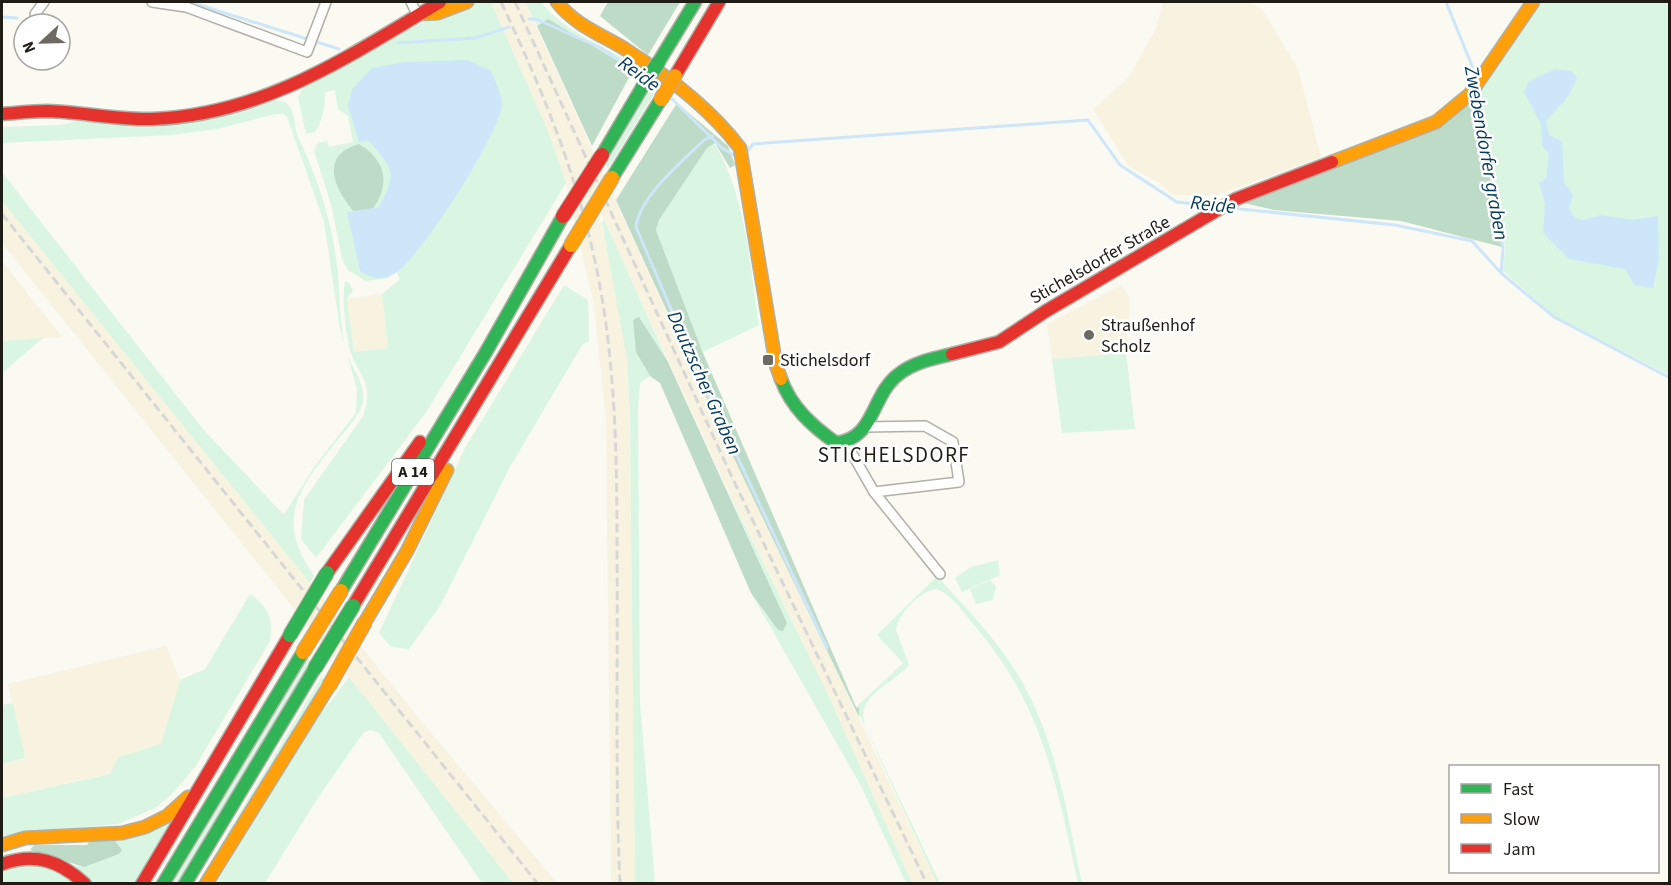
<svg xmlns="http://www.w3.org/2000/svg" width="1671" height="885" viewBox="0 0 1671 885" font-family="'Source Sans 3',sans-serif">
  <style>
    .built { fill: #f8f3e0 }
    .green { fill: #daf6e3 }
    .forest { fill: #bedbc8 }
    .water { fill: #cde6f9 }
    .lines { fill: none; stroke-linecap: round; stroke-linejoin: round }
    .stream { stroke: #cde6f9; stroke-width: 3 }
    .street-casing { stroke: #b0afa8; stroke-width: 12 }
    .fast-casing { stroke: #b0afa8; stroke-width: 15 }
    .slow-casing { stroke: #b0afa8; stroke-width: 15 }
    .jam-casing { stroke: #b0afa8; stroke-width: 15 }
    .street { stroke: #fefefd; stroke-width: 9 }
    .fast { stroke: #30b455; stroke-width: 12 }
    .slow { stroke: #ff9f0a; stroke-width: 12 }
    .jam { stroke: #e5322d; stroke-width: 12 }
    .rail { stroke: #d7d7d5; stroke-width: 3; stroke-dasharray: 9 4.5; stroke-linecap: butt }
    .fast-bridge-casing { stroke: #b0afa8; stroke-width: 16; stroke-linecap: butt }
    .slow-bridge-casing { stroke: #b0afa8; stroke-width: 16; stroke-linecap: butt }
    .jam-bridge-casing { stroke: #b0afa8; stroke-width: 16; stroke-linecap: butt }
    .fast-bridge { stroke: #30b455; stroke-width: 14 }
    .slow-bridge { stroke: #ff9f0a; stroke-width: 14 }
    .jam-bridge { stroke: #e5322d; stroke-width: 14 }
    .poi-dot { fill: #6c6a63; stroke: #fff; stroke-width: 2 }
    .labels { text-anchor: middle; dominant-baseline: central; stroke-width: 5; stroke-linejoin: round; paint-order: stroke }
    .shield { fill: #fff; stroke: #62615c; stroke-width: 1.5 }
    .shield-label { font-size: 16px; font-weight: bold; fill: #1f1d16 }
    .street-label { font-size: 18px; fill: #1f1d16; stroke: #fff }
    .poi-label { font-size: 18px; fill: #1f1d16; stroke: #fff; text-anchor: start }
    .water-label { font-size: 20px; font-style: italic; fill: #023a5c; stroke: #fff }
    .quarter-label { font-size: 21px; letter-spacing: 1.5px; fill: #1f1d16; stroke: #fff }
  </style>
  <rect width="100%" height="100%" fill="#faf9f2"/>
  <g class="built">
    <path d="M491 2H525L687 357 937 883H912L831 701 726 486 597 205 616 289 627 359 633 508 635 883H611L606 420 594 306 566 183 548 131Z"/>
    <path d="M1163 2H1249L1262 9 1298 69 1321 157 1218 195H1172L1160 183 1129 167 1093 109 1129 77 1156 28Z"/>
    <path d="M2 201 418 717 557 883H513L2 243Z"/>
    <path d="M2 261 62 337 2 341Z"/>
    <path d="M1121 285 1130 299 1126 353 1052 359 1047 324Z"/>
    <path d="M382 294 388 348 354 352 347 299Z"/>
    <path d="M166 646 180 680 161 744 118 757 111 773 2 798V764L25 758 8 684Z"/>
  </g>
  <g class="green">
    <path d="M475 2H491L548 131 566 183 427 411 316 558 301 539 304 500 363 416C376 381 356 375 349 346 345 327 342 300 345 281L349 283 353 290 347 299 354 352 388 348 382 294 400 279 395 269 495 123 378 148C391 163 402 190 382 206 376 211 363 212 355 213L389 278 366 281 348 270 342 259 331 204 314 151 318 143 327 141 329 147 353 142 348 116 338 109 335 90 325 92C325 107 323 119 315 132L306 134 298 97 304 87 413 27Z"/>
    <path d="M525 2H541C566 33 603 45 636 66L633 70 548 19 537 26Z"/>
    <path d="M1542 2H1669V375L1555 317 1503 271 1505 249 1480 85Z"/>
    <path d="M648 90 654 94 608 168 604 161Z"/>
    <path d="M276 100C298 101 292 125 299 139 318 179 332 221 337 265 340 292 339 320 345 347 349 366 366 381 363 402 360 415 349 426 341 436 302 485 272 516 314 576L310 583 2 201V172L202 428 284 515 314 467 356 413 357 389 340 329 324 222 287 117 283 114H275L217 129 171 135 2 143V127L61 125 83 120 135 125 184 123 240 112Z"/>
    <path d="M714 143C747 197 749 264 759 325L703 352 656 230 659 220 707 148Z"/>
    <path d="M604 219 668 362 639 317 636 352 650 376 640 383 638 410 640 702 655 883H635L630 419 627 359 602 223Z"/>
    <path d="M564 285 588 300 589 341 582 345 510 467 440 606 409 649 391 647 379 633 465 448Z"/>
    <path d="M43 338 2 373V341Z"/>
    <path d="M1126 353 1135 429 1062 433 1052 359Z"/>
    <path d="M726 487 831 701 912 883H906L861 786 751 593 778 629 783 630 787 623Z"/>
    <path d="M998 560 1000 575 962 592 955 578 971 567Z"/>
    <path d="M937 576C970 612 1005 648 1027 691 1058 751 1068 819 1082 883H1078C1056 783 1043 704 973 624 963 612 953 596 937 589 919 591 899 613 896 630L909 665C892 685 855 695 865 726L940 883H937L856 707 903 663 877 635Z"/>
    <path d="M990 580 996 586 993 600 976 604 970 589Z"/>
    <path d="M250 594C270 608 273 618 270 641L195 767 174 792 155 808 118 824 2 836V798L110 774 118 757 161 744 180 680 205 669Z"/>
    <path d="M306 656 311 663 178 883 170 884Z"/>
    <path d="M322 676 324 680 203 883 197 884Z"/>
    <path d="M349 677 513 883H482L379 733 371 730 364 732 319 796 265 883 216 884 318 710 327 707Z"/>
    <path d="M13 703 25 758 2 764V705Z"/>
    <path d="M179 812 136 883H89L71 865 84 867 113 838Z"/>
    <path d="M49 865 79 884H2V869L7 866Z"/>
  </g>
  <g class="forest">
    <path d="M608 2H680L648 55 600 16Z"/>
    <path d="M548 19 633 70 592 146 537 26Z"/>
    <path d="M1477 88 1502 247 1401 221 1274 210 1244 203 1262 193 1400 140Z"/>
    <path d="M677 103 728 146 735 165 730 168 715 143 707 148 659 220 656 230 703 353 856 707 859 708V717L740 471 616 200Z"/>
    <path d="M359 144C387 161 391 186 371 211L355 213C335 190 318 156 359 144Z"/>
    <path d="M639 317 668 362 787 623 783 631 778 630 751 593 660 383 650 376 636 352 633 320Z"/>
    <path d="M113 838 122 850 119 854 84 867 30 850 34 845H87L90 840Z"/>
  </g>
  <g class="water">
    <path d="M468 60 491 71C495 81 503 96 502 106 498 135 418 265 390 276 378 280 370 277 360 271L347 212 379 207C398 171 393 169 369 141L359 142 348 106 352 89 372 68 405 62Z"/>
    <path d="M1555 69 1571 71 1577 78C1571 96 1559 107 1546 121L1549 135 1562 141 1564 182 1573 195 1569 208 1575 218 1583 220 1600 215 1633 220 1658 216 1659 259 1653 288 1634 285 1625 269 1569 259 1543 233 1545 203 1539 183 1546 179 1549 154 1542 146 1541 124 1524 92 1528 82Z"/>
  </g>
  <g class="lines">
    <g class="stream">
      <path d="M190 2 339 49"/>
      <path d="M1446 2 1477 78"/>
      <path d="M2 17 17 18"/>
      <path d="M529 19H536L601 48 644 77"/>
      <path d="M398 43 475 38 509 27"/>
      <path d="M1479 90 1503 249 1501 273"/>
      <path d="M668 95 722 148 734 155"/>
      <path d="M713 136 704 140C683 161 639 197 636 227L702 381 827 648"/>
      <path d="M747 152 753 144 1088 120 1120 165 1177 202 1215 206"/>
      <path d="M1230 208 1395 225 1472 241 1501 273 1554 317 1670 378"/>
    </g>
    <defs>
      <g id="street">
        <path d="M152 2 186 7 307 52 326 2"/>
        <path d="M411 2 418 16"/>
        <path d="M35 14 44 2"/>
        <path d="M865 427 925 426 953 442 959 482 874 492"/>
        <path d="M846 443 874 492 940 574"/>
      </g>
      <g id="fast">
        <path d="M658 63 695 2"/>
        <path d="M602 155 643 86"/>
        <path d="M612 178 661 99"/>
        <path d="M781 379C791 407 812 426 836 443 876 438 870 396 899 374 914 362 935 358 952 354"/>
        <path d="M341 591 486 352 563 216"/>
        <path d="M163 884 303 652"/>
        <path d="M185 884 315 668"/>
      </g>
      <g id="slow">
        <path d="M557 2C575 25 600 34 625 49 666 75 710 108 740 148L776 365 781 379"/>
        <path d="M422 14 438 13 467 2"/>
        <path d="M1332 162 1436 122 1470 94 1533 2"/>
        <path d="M365 622 407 551 447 470"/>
        <path d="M2 845 25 838 122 833 145 827 167 816 188 797"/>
        <path d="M206 884 329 686"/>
      </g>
      <g id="jam">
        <path d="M675 76 719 2"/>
        <path d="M2 114C17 113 32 111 48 111 82 112 117 120 152 119 264 115 347 57 440 2"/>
        <path d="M952 354 999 342 1046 311 1236 199 1332 162"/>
        <path d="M327 573 420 442"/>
        <path d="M353 606 571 245"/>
        <path d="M2 864C35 852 60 861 85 884"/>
        <path d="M142 884 290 635"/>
      </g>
    </defs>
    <use href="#street" class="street-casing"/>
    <use href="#fast" class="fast-casing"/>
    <use href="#slow" class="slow-casing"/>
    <use href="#jam" class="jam-casing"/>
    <use href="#street" class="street"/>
    <use href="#fast" class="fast"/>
    <use href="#slow" class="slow"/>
    <use href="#jam" class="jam"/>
    <g class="rail">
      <path d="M501 2C545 95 583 189 601 292 616 378 617 466 617 553 618 663 615 774 620 884"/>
      <path d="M515 2 730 473 927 884"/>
      <path d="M2 214 538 884"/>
    </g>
    <defs>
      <g id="fast-bridge">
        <path d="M643 86 658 63"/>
        <path d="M290 635 327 573"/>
        <path d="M315 668 353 606"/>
      </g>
      <g id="slow-bridge">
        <path d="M661 99 675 76"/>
        <path d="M571 245 612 178"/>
        <path d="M303 652 341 591"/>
        <path d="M329 686 365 622"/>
      </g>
      <path id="jam-bridge" d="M563 216 602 155"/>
    </defs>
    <use href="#fast-bridge" class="fast-bridge-casing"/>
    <use href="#slow-bridge" class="slow-bridge-casing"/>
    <use href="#jam-bridge" class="jam-bridge-casing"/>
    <use href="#fast-bridge" class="fast-bridge"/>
    <use href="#slow-bridge" class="slow-bridge"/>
    <use href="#jam-bridge" class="jam-bridge"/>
  </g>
  <g class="poi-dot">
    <circle cx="1089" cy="335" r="6"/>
    <rect x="762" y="354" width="12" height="12" rx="3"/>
  </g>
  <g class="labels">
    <rect class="shield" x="392" y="459" width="42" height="26" rx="4.5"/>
    <g class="shield-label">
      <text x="413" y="472">A 14</text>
    </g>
    <g class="street-label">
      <text transform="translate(1100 260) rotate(-30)">Stichelsdorfer Straße</text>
    </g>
    <g class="poi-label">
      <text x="1101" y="325">Straußenhof<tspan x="1101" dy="21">Scholz</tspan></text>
      <text x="780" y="360">Stichelsdorf</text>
    </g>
    <g class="water-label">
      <text transform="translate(639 74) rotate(36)">Reide</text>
      <text transform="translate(1486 153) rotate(80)">Zwebendorfer graben</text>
      <text transform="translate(1213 205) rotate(6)">Reide</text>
      <text transform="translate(704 383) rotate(66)">Dautzscher Graben</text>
    </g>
    <g class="quarter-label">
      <text x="894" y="455">STICHELSDORF</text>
    </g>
  </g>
  <rect width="1671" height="885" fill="none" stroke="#1f1d16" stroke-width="6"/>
  <rect x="1449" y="765" width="210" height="108" fill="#ffffff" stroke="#a5a5a2" stroke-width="1.5"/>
  <rect x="1461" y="784" width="30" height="9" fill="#30b455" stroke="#a5a5a2" stroke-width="1.5"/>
  <text x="1503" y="795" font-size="18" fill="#1f1d16">Fast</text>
  <rect x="1461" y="814" width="30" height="9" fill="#ff9f0a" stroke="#a5a5a2" stroke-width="1.5"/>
  <text x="1503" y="825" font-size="18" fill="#1f1d16">Slow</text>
  <rect x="1461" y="844" width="30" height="9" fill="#e5322d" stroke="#a5a5a2" stroke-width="1.5"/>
  <text x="1503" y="855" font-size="18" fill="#1f1d16">Jam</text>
  <g transform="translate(42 42) rotate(248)"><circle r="28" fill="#ffffff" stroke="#a5a5a2" stroke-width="1.5"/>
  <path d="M0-4.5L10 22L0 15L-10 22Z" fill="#6c6a63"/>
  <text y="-9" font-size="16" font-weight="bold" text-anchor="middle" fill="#1f1d16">N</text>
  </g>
</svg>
